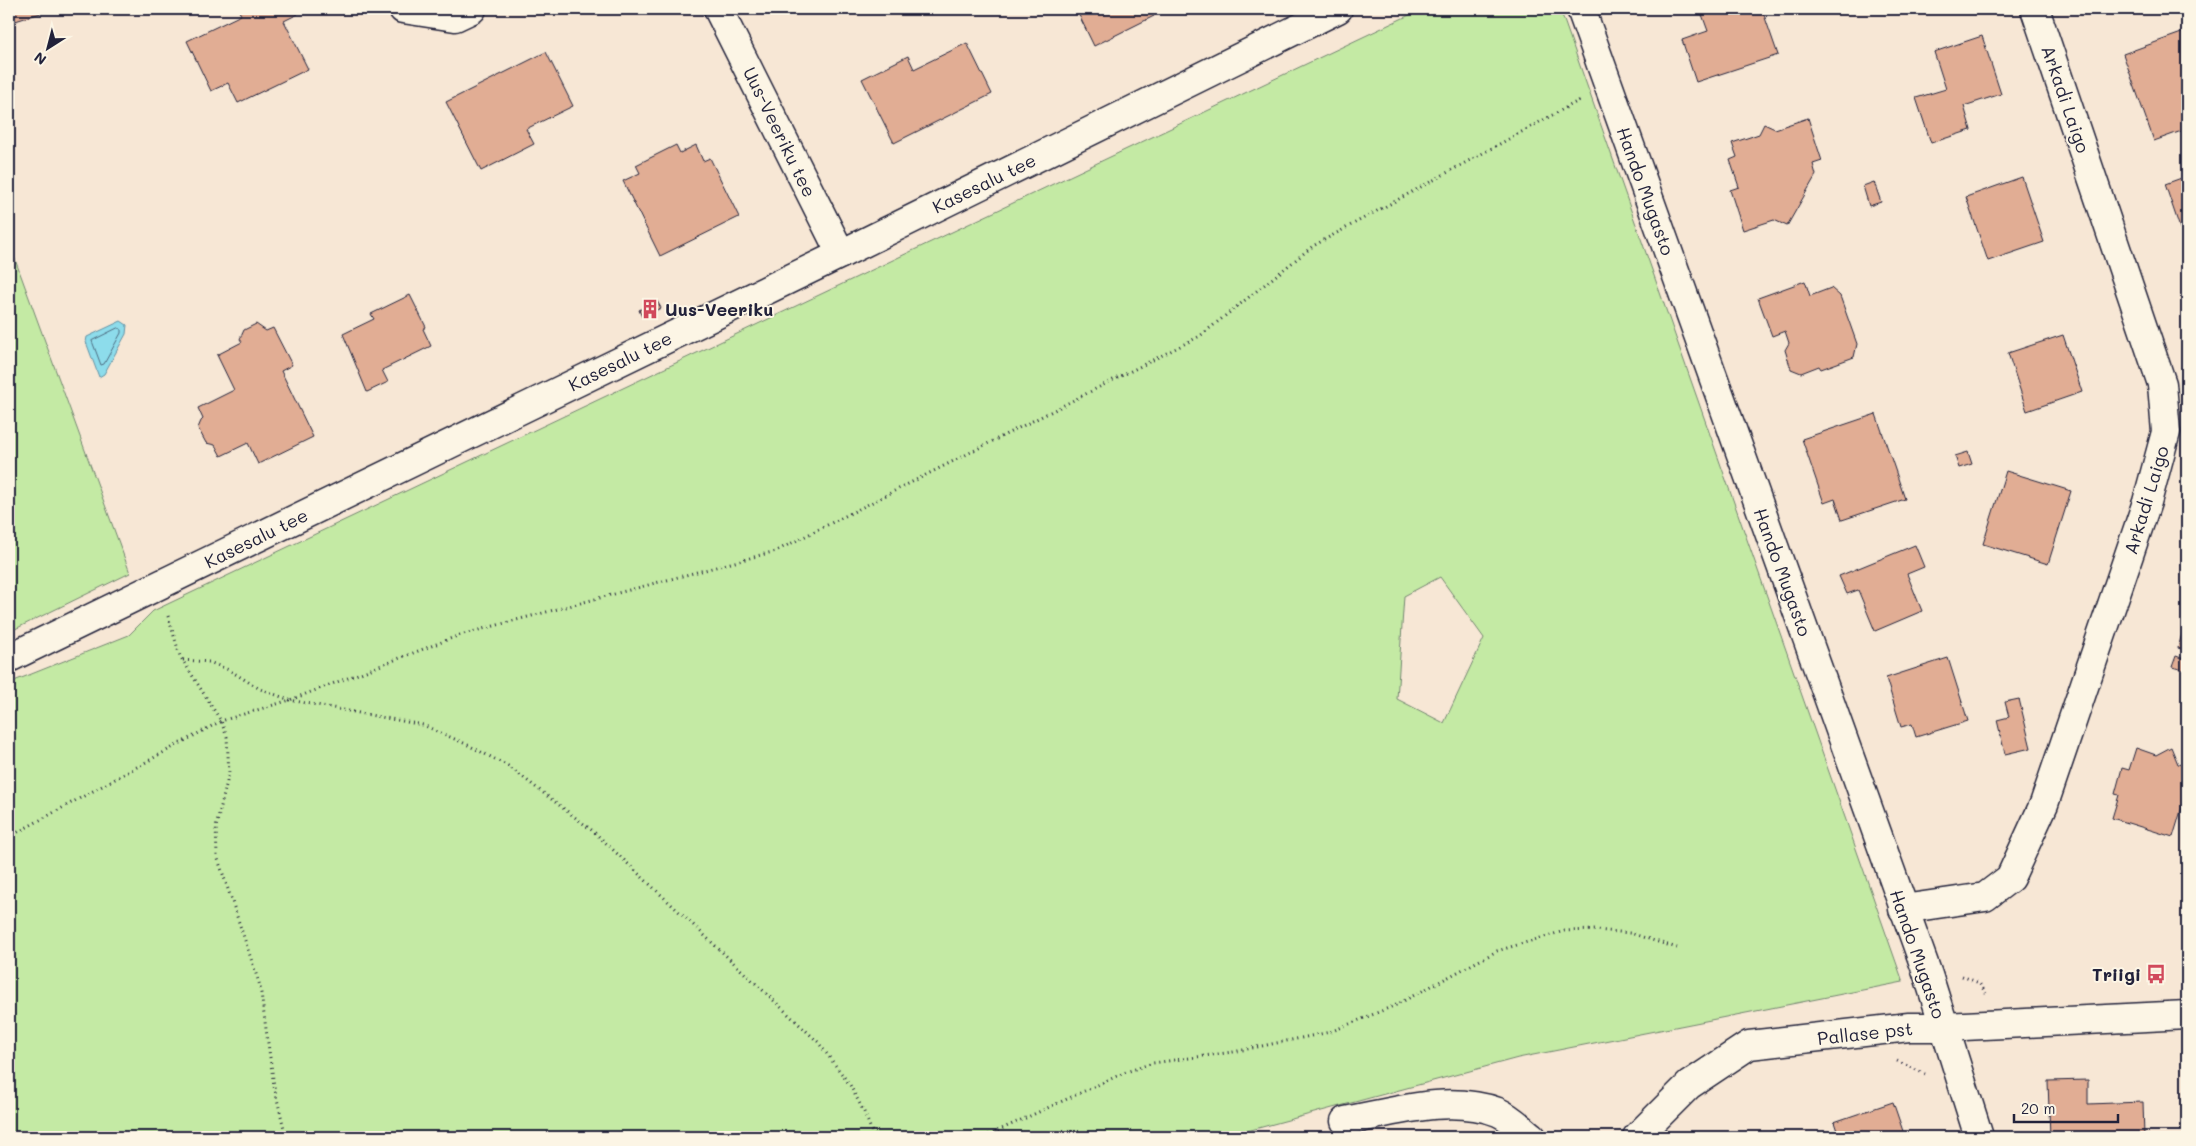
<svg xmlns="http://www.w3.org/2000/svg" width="2196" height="1146" viewBox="0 0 2196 1146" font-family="Mali,sans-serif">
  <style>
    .green { fill: #c4eaa4; stroke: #738670; fill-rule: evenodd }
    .water { fill: #8ddceb; stroke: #6292a5 }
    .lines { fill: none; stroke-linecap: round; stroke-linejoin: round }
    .shore { stroke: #4d6c81; stroke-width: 1 }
    .building { fill: #e1ad94; stroke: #22223b }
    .minor-casing { stroke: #22223b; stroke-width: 31 }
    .path { stroke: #22223b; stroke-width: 3; stroke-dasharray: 1 4; stroke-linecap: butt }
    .minor { stroke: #fcf5e5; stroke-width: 28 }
    .labels { text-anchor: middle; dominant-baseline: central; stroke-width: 4; stroke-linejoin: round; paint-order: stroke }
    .street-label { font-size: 18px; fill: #22223b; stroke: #fcf5e5 }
    .poi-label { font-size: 18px; font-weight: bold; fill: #22223b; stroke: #fcf5e5; text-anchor: start }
  </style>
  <rect width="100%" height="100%" fill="#f7e7d5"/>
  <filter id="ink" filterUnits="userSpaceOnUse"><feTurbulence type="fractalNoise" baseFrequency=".02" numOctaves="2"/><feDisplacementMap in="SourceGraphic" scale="10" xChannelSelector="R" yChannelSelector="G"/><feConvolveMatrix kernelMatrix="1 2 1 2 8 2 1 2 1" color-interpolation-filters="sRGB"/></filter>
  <g filter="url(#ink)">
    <g class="green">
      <path d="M1422 9H1560L1903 982 1518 1058 1225 1137H9V683L129 635 153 611ZM1440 577 1484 638 1444 723 1397 699 1404 596Z"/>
      <path d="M9 243 130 573 9 632Z"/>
    </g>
    <path class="water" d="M121 321 127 325 126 334 104 374 99 377 86 342 87 337Z"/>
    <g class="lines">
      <path class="shore" d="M118 328 121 329V333L104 364 101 365 92 341Z"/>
    </g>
    <g class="building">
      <path d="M9 9H43L44 12 9 23Z"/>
      <path d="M238 9H296L298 14 284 21 308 69 238 103 228 83 211 91 187 41 241 15Z"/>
      <path d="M1076 9H1151L1154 16 1094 46Z"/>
      <path d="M1700 9H1762L1778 55 1696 82 1682 40 1708 31Z"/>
      <path d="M2187 31V129L2154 141 2123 54Z"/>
      <path d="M1982 36 2001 94 1964 106 1971 130 1931 143 1916 98 1946 89 1934 52Z"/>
      <path d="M967 43 992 94 894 143 862 79 908 56 914 69Z"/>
      <path d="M546 52 573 106 526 129 534 144 481 171 446 102Z"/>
      <path d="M1808 118 1822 161 1813 164 1816 175 1787 226 1774 220 1743 230 1730 190 1739 187 1730 160 1737 157 1732 143 1759 134 1764 124 1775 129Z"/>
      <path d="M676 145 680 153 696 145 703 161 710 158 739 217 660 256 623 181 640 173 636 165Z"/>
      <path d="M2187 176V237L2186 233 2182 234 2165 184Z"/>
      <path d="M2022 177 2044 242 1988 261 1966 197Z"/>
      <path d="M1874 182 1881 202 1869 206 1863 186Z"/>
      <path d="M1805 281 1810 296 1831 288 1840 296 1857 344 1854 357 1821 369 1819 366 1801 373 1791 369 1785 350 1789 343 1785 331 1772 336 1758 298Z"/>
      <path d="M410 295 426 327 423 329 431 346 382 370 388 382 367 392 343 334 374 319 371 314Z"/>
      <path d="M657 301 661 308 642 317 639 310Z"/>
      <path d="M256 324 266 331 273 328 292 365 281 371 313 437 258 464 248 443 221 456 215 445 206 443 198 428 201 421 203 419 198 408 234 390 217 355 242 342 240 339 244 330Z"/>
      <path d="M2063 335 2082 392 2027 411 2008 353Z"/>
      <path d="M1876 414 1905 499 1842 520 1835 499 1824 503 1802 439Z"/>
      <path d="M1968 452 1972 464 1959 468 1955 456Z"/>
      <path d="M2006 471 2071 491 2048 564 1983 544Z"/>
      <path d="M1915 545 1924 567 1907 574 1922 611 1875 631 1858 590 1847 594 1839 576Z"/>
      <path d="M2187 616V651L2178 648Z"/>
      <path d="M2176 656 2187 660V671L2172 667Z"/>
      <path d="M1948 658 1968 721 1916 737 1912 724 1901 727 1886 678Z"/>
      <path d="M2019 699 2031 748 2005 754 1997 720 2009 717 2005 702Z"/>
      <path d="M2171 747 2178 764 2187 766V791L2173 837 2112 818 2119 795 2115 794 2122 768 2129 770 2136 748 2156 755Z"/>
      <path d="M2088 1080V1104L2143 1102 2144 1137H2050L2048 1081Z"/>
      <path d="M1893 1102 1905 1137H1839L1834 1122Z"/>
    </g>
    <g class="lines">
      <defs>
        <g id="minor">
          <path d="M403 9 455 17 472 9"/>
          <path d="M718 9 841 254"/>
          <path d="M1581 9 1928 975 1979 1137"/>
          <path d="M9 658 841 254 1338 9"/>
          <path d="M1903 909 1985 897 2010 878 2044 804 2147 502 2166 432 2162 384 2035 9"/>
          <path d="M1345 1121C1394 1112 1449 1094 1498 1112 1510 1117 1522 1129 1532 1137"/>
          <path d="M1637 1137 1689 1085 1749 1045 1909 1027H1944L2187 1015"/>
        </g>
      </defs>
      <use href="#minor" class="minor-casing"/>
      <g class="path">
        <path d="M168 616 180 656 221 721 227 737 229 773 216 827 217 856 260 986 274 1086 286 1137"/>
        <path d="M183 660 209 662 229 670 260 689 290 700 423 725 466 744 508 766 593 831 818 1042 850 1085 864 1112 874 1137"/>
        <path d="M9 837 221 721 290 700 460 635 776 551 1200 336 1313 246 1580 100"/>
        <path d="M1962 976 1979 983 1986 993"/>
        <path d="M1897 1061 1925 1074"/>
        <path d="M984 1137 1126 1072 1153 1063 1233 1052 1330 1032 1396 1005 1497 951 1564 931 1596 930 1630 933 1677 948"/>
      </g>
      <use href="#minor" class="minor"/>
    </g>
  </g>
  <defs>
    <symbol id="building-bare" viewBox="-9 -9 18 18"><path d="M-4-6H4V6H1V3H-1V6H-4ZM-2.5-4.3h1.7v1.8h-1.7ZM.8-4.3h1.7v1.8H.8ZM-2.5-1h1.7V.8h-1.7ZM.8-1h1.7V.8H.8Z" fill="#d1495b" stroke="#fcf5e5" stroke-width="2.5" paint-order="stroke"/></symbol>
    <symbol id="bus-bare" viewBox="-9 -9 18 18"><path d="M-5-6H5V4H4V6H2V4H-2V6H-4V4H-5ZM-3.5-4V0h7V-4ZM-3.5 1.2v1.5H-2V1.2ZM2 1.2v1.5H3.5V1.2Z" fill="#d1495b" stroke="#fcf5e5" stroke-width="2.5" paint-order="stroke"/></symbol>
  </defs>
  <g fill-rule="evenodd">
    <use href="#building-bare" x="636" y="295" width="28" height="28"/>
    <use href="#bus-bare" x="2142" y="960" width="28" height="28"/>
  </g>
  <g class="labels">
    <g class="street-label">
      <text transform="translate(2066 99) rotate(71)">Arkadi Laigo</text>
      <text transform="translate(780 132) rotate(64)">Uus-Veeriku tee</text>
      <text transform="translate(984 183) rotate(-26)">Kasesalu tee</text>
      <text transform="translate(1646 191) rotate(70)">Hando Mugasto</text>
      <text transform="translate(620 361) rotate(-26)">Kasesalu tee</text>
      <text transform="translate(2146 500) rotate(-73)">Arkadi Laigo</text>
      <text transform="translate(256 538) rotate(-26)">Kasesalu tee</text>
      <text transform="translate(1783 572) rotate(70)">Hando Mugasto</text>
      <text transform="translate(1918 954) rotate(71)">Hando Mugasto</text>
      <text transform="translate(1865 1033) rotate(-6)">Pallase pst</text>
    </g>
    <g class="poi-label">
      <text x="665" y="309">Uus-Veeriku</text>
      <text x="2141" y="974" text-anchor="end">Triigi</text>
    </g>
  </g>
  <rect width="2196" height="1146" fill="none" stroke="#fcf5e5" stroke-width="30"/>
  <rect x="15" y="15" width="2166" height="1116" fill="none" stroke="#22223b" stroke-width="2" filter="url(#ink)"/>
  <g transform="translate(48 48) rotate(216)" stroke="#fcf5e5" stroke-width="4" paint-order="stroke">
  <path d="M0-4L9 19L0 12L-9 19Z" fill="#22223b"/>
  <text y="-8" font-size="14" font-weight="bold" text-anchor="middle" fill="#22223b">N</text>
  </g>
  <path d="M2014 1114v8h104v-8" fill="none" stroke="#22223b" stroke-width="2.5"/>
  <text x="2021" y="1114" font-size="15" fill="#22223b" stroke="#fcf5e5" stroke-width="4" paint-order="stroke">20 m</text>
</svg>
